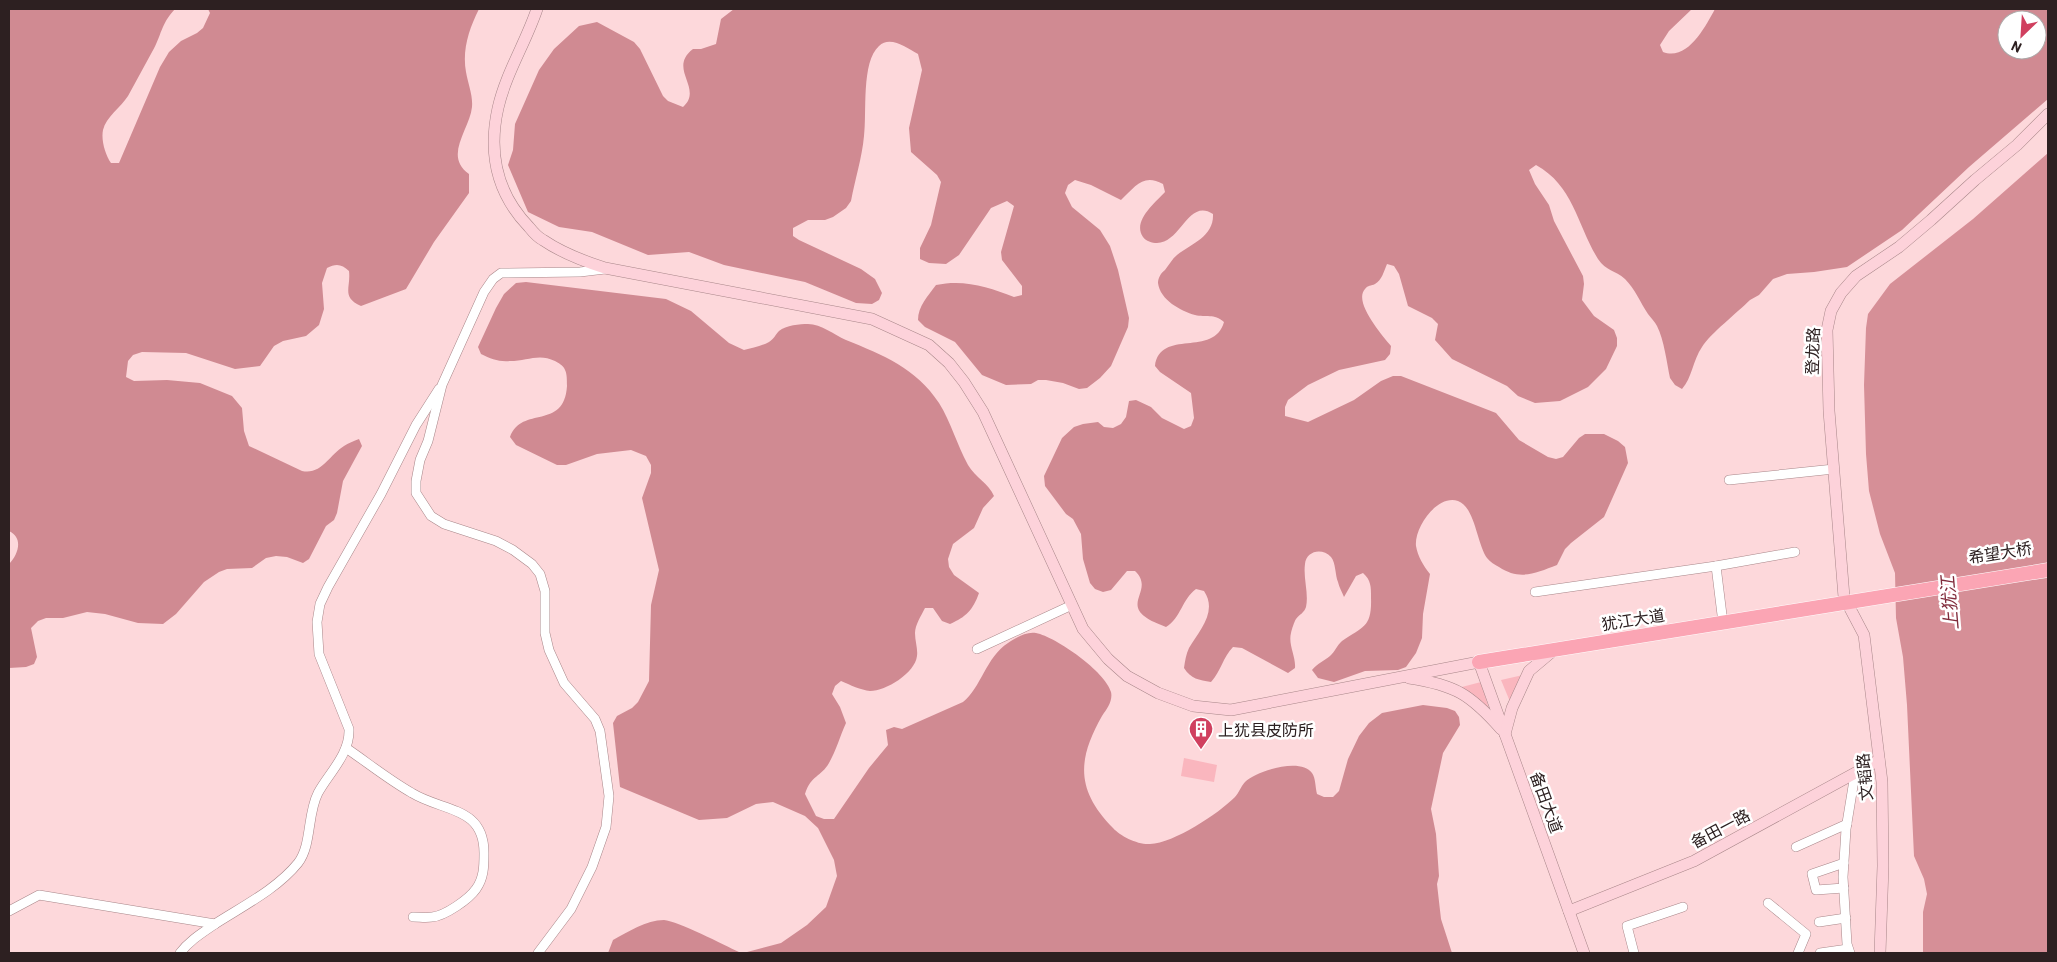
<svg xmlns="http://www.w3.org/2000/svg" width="2057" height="962" viewBox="0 0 2057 962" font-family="Barlow,'Noto Sans SC',sans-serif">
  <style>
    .green { fill: #fab6be }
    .forest { fill: #d08a92; fill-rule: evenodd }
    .water { fill: #d68f97 }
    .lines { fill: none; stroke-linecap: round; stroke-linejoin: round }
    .street-casing { stroke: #a88689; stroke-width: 10 }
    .secondary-casing { stroke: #a88689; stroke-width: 12 }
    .primary-casing { stroke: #fff; stroke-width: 15 }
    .street { stroke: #fff; stroke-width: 9 }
    .secondary { stroke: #fdd2da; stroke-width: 11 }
    .primary { stroke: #fba5b4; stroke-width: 14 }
    .labels { text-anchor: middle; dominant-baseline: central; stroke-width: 5; stroke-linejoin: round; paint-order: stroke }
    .street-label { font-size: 16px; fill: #2d2021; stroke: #fff }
    .poi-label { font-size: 16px; fill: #2d2021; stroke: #fff; text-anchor: start }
    .water-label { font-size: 18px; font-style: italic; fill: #812c3c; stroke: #fff }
  </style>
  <rect width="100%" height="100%" fill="#fdd8db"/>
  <g class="green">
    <path d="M1523 675 1511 704 1501 680Z"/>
    <path d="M1481 682 1489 709 1458 688Z"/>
    <path d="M1184 758 1217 765 1214 782 1181 776Z"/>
  </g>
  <g class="forest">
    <path d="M9 9H175C160 25 162 35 152 52 144 67 136 81 128 96 121 107 106 117 103 130 101 140 105 154 111 163H119L160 67 169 52 181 41 197 33 203 28 210 13 208 9H479C469 29 462 50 466 72 468 84 473 95 472 107 470 129 443 156 469 174V193L434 242 406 289 361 306C341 297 351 288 349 271 342 264 336 263 327 268L322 283 324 309 319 325 306 336 283 341 274 346 260 366 235 369 186 353 142 352 133 355 128 361 126 377 134 381 167 380 200 383 232 396 242 408 244 431 249 446 302 471C322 475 329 455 344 446 348 443 354 441 359 439L362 446 343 481 337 513 334 520 326 526 309 559 303 563 287 557 276 556 266 558 252 568 227 569 219 572 204 582 176 614 163 624 138 623 105 614 87 612 63 618H46L38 621 31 628 37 657 34 664 26 667 9 668V564C18 555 24 538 9 531Z"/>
    <path d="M734 9H1692L1669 31 1660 45 1663 52C1688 61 1705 27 1715 9H2048V99L1969 167 1902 230 1847 267 1814 272 1787 274 1773 279 1759 295 1750 300C1738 312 1710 334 1702 347 1693 360 1692 378 1682 389L1675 385 1670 378C1667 364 1664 339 1657 326 1655 322 1651 318 1648 314 1640 302 1635 289 1625 279 1615 270 1606 271 1598 259 1577 225 1574 186 1536 165L1529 170 1535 184 1549 205 1554 221 1583 276 1584 284 1582 300 1594 316 1614 330 1617 338V346L1606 369 1588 387 1560 401 1535 403 1518 396 1507 386 1452 359 1435 340 1438 324 1432 318 1408 306 1399 274 1394 266 1387 264C1384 271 1382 280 1375 284 1371 286 1368 285 1365 289 1353 302 1382 335 1391 346L1390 354 1385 360 1339 370 1308 385 1288 400 1285 407V416L1308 422 1354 400 1381 381 1393 376H1401L1496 413 1519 440 1548 457 1556 459 1563 457 1579 438 1585 434H1604L1618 441 1625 447 1628 463 1604 517 1571 543 1565 549 1557 565C1536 573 1520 581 1499 567 1495 565 1490 562 1487 558 1477 544 1475 507 1458 501 1437 494 1414 528 1416 546 1418 557 1423 565 1430 574L1423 614 1422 638 1416 653 1406 667 1398 670 1365 671 1334 682 1318 678 1312 670C1318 663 1324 661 1330 656 1335 652 1337 645 1342 641 1364 626 1372 627 1371 597 1371 587 1371 580 1363 573L1356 576 1344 597C1342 592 1339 587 1338 582 1335 575 1336 563 1331 557 1322 547 1306 551 1305 564 1303 578 1309 594 1306 607 1304 613 1300 614 1296 619 1294 622 1292 629 1291 633 1288 645 1296 656 1295 668L1288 673 1242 648 1233 647C1223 657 1221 671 1211 682 1199 680 1191 679 1184 668 1185 661 1186 654 1189 648 1199 631 1218 612 1204 591L1196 589C1182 599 1181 618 1166 627 1110 607 1158 593 1135 571H1127L1111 590 1103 592 1095 589 1090 583 1083 559 1081 534 1073 519 1066 514 1045 486 1044 476 1062 438 1074 427 1083 424 1098 422 1104 427 1113 428 1121 424 1126 417 1129 401 1136 400 1151 407 1162 418 1184 429 1191 426 1194 418 1191 393 1160 372 1155 366C1160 328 1214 358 1224 322 1214 313 1206 318 1195 315 1181 311 1160 300 1158 283 1158 278 1161 273 1165 270 1169 265 1172 259 1177 255 1193 243 1214 236 1213 214 1188 198 1181 243 1157 243 1152 243 1146 241 1143 237 1132 221 1155 203 1165 192L1163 184C1143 173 1135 187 1121 200L1091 185 1075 180 1068 185 1065 193 1072 207 1100 230 1110 246 1118 270 1129 318 1128 327 1111 366 1100 378 1087 388 1079 389 1063 383 1046 380H1038L1031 384 1006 385 982 375 955 342 925 327 918 320C918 306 928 296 936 285 964 279 989 287 1014 297L1022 295V286L1002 260 1001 252 1014 206 1007 201 991 208 959 255 946 264 929 263 920 259V248L931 225 941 182 937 175 911 152 909 128 922 70 918 54C907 48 890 35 879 46 861 62 867 113 864 136 862 158 855 179 851 201L846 208 833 217 825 220H808L793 228V236L799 240 861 269 875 279 882 293 879 300 872 304 856 303 805 282 724 265 689 252 648 255 592 232 559 227 528 212 508 165 513 150 515 124 539 70 554 49 579 26 597 22 634 42 640 49 663 96 668 101 683 107C704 88 667 69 693 49H701L716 44 721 19ZM2007 20H2037V50H2007Z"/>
    <path d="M526 282 666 299 691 311 729 343 744 350C752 348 762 346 769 342 774 339 775 335 779 331 786 325 800 324 808 324 821 324 835 335 846 340 883 355 916 368 939 403 951 422 957 445 968 465 975 477 989 484 994 496L983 508 974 528 953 544 948 559 949 567 954 575 979 593C973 610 966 617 950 624L942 621 933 608H925C921 616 915 625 915 633 915 641 918 649 917 656 915 673 886 691 870 691 861 690 850 685 841 681L835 686 832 694 840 707 846 723C840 736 836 751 829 763 821 777 811 775 805 794L816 816 824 819H834L869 768 888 745 886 730 894 727 902 729 963 702C981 688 986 657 1008 643 1015 638 1027 631 1036 633 1056 637 1106 672 1111 692 1113 701 1107 709 1102 716 1077 760 1076 790 1113 828 1120 836 1138 845 1150 844 1174 843 1218 814 1235 797 1239 793 1241 786 1245 782 1256 771 1301 757 1312 773 1316 779 1315 787 1317 794L1324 797H1333L1339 791 1348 759 1359 736 1369 723 1382 713 1423 705 1447 708 1455 711 1459 717 1460 725 1443 753 1431 809 1436 834 1439 876 1437 884 1441 919 1452 953H608L613 940C628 932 646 920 664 920 678 921 724 945 739 952H747L781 943 807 925 826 907 837 876 834 860 818 828 805 816 773 802 756 804 727 818 699 820 620 787 613 723 617 716 632 708 638 702 649 681 651 605 659 570 642 498 651 473V465L646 456 631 450 597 454 566 465H557L516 445 510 437C522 405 564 431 567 386 567 373 567 367 555 361 539 353 527 361 510 361 499 362 491 359 481 354L478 347 496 308 504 294 516 283Z"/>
  </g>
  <path class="water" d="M2048 153V953H1923V912L1927 894 1924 879 1914 856 1907 705 1903 657 1896 618 1895 573 1880 534 1869 491 1866 454 1864 385 1866 328 1868 314 1890 284 1973 219Z"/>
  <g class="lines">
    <defs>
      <g id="street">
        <path d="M1729 480 1834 469"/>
        <path d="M1716 566 1795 552"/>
        <path d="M1535 592 1716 566 1723 623"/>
        <path d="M977 649 1072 605"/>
        <path d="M346 748C368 763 389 780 412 793 443 812 484 806 484 853 484 866 484 878 476 889 469 899 445 916 432 917 426 918 420 917 413 917"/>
        <path d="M1796 847 1847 824"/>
        <path d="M1844 888 1816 890 1812 874 1844 863"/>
        <path d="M1768 903 1806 934 1798 953"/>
        <path d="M9 911 39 895 215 924"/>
        <path d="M1819 922 1846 918"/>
        <path d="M180 953C189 941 202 933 215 924 243 906 277 889 298 863 312 845 307 814 318 793 329 773 350 754 349 729L319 654 317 622 320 604 328 587 381 494 416 425 439 389"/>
        <path d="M538 953 571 909 592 867 606 827 609 796 600 731 595 719 564 683 549 650 545 633V591L540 574 532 564 513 550 496 541 444 524 431 516 416 493V481L420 460 428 441 442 385 484 292 493 279 501 273 580 272 605 269"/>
        <path d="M1634 953 1627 926 1683 907"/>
        <path d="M1820 953 1848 949"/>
        <path d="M1850 953 1847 944 1843 877 1846 829 1855 774"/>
      </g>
      <g id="secondary">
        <path d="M537 9C526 42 506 73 498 108 488 153 497 194 529 227 533 232 537 237 543 240 562 253 583 261 605 268L872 319 929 345 949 363 964 382 983 412 1083 629 1108 659 1127 676 1158 693 1193 706 1231 710 1479 662 1584 953"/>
        <path d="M1409 678C1455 685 1470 694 1501 729"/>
        <path d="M1505 734 1512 708 1529 671 1554 650"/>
        <path d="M1569 911 1694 861 1879 760"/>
        <path d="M1880 953 1883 866 1882 782 1864 635 1844 597 1829 411 1827 330 1831 311 1841 293 1856 276 1899 247 1931 220 1975 180 2017 145 2048 114"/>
      </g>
      <path id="primary" d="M1479 662 2048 570"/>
    </defs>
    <use href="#street" class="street-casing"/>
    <use href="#secondary" class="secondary-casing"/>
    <use href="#primary" class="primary-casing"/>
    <use href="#street" class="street"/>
    <use href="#secondary" class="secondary"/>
    <use href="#primary" class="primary"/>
  </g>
  <defs>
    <symbol id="building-pin" viewBox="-11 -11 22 30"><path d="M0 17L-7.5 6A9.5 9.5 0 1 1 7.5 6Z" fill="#d0405f" stroke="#fff"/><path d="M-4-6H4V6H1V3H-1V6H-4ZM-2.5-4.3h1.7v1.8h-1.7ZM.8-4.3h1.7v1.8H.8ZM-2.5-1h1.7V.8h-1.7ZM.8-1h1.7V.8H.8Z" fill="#fff"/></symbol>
  </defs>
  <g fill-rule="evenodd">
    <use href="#building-pin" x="1187" y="715" width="28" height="38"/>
  </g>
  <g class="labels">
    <g class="street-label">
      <text transform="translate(1812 351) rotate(-88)">登龙路</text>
      <text transform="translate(2000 552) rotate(-9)">希望大桥</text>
      <text transform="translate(1633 619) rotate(-9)">犹江大道</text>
      <text transform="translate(1864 777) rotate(-95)">文韬路</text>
      <text transform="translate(1547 802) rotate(70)">备田大道</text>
      <text transform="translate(1720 828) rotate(-28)">备田一路</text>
    </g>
    <g class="poi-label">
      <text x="1218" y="729">上犹县皮防所</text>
    </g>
    <g class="water-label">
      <text transform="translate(1949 603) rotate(-95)">上犹江</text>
    </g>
  </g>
  <rect width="2057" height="962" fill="none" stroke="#2d2021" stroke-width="20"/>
  <g transform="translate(2022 35) rotate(205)"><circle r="24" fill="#ffffff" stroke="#aba6a6"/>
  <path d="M0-4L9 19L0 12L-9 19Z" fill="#d0405f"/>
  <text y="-8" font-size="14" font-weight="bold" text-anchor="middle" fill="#2d2021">N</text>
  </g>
</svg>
